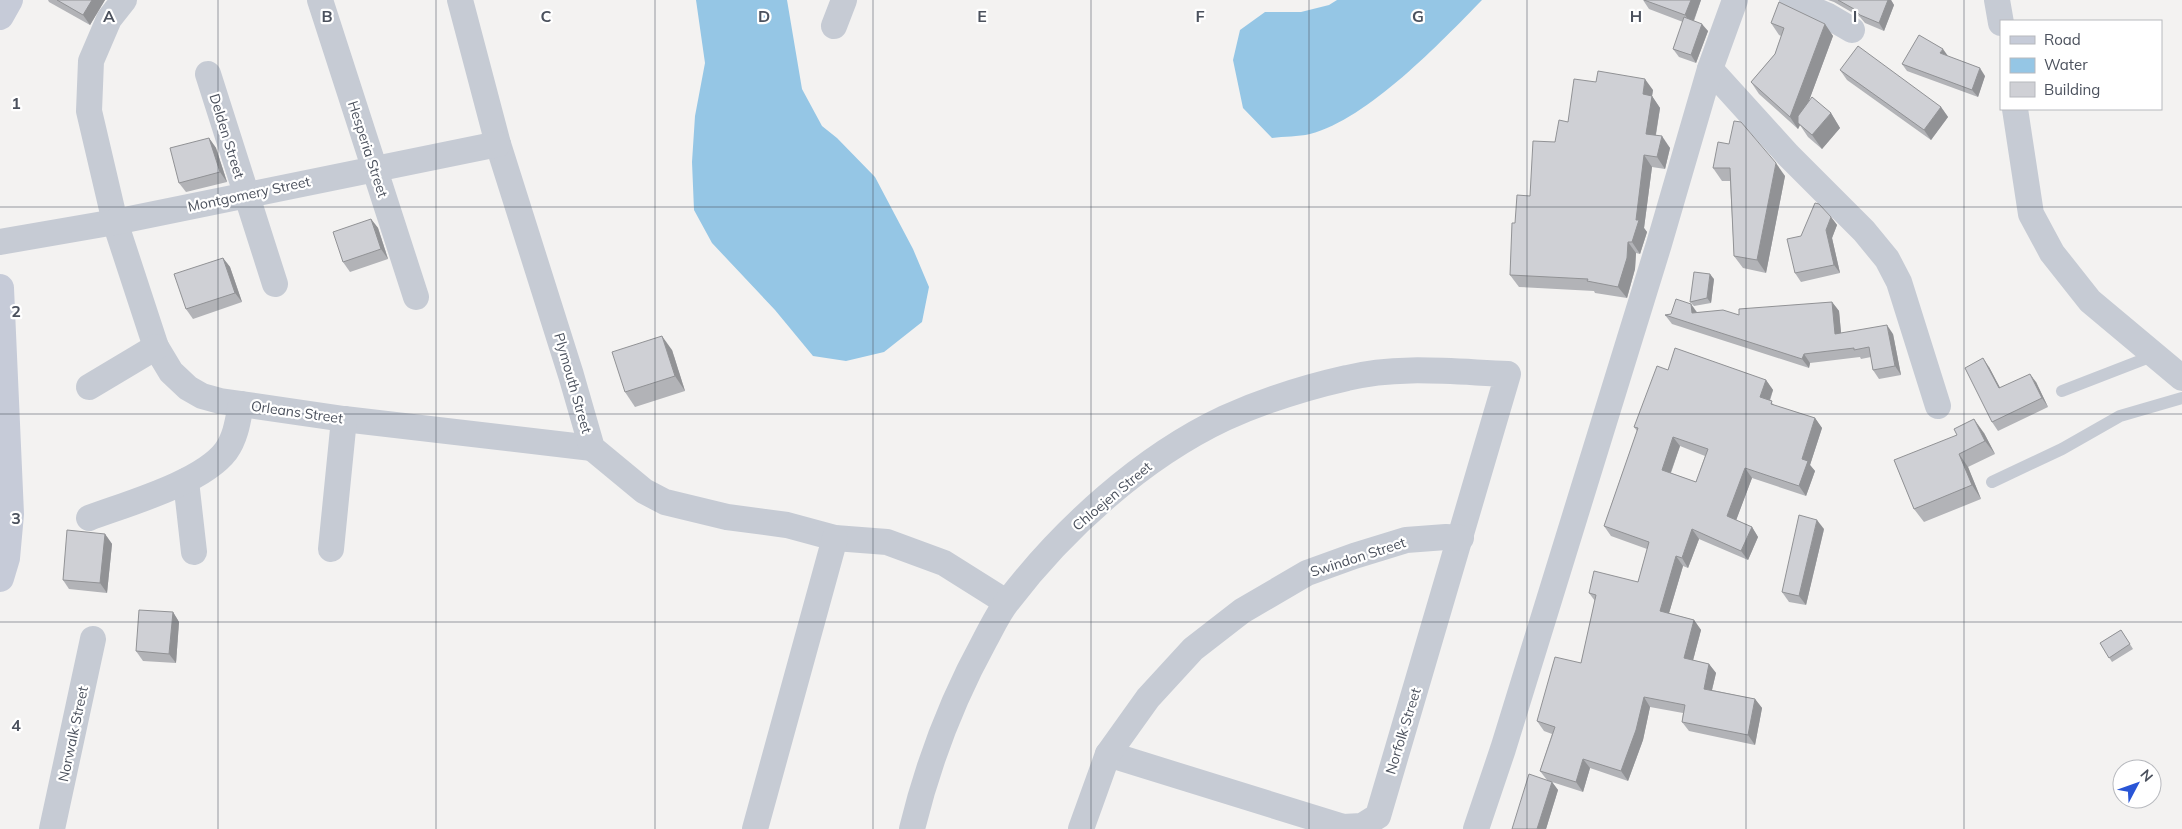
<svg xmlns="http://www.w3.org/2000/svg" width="2182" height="829" viewBox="0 0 2182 829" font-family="Mulish,sans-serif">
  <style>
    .water { fill: #95c6e5 }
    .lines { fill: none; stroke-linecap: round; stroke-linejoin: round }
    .lane { stroke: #c6cbd4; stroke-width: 12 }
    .street { stroke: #c6cbd4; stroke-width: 26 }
    .secondary { stroke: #c6cbd8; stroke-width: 28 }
    .wall { fill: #b2b3b7; fill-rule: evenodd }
    .shaded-wall { fill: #919295 }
    .building { fill: #cfd0d5; stroke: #919295; fill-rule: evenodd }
    .grid { fill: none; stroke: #4b515d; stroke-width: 1; stroke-opacity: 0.55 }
    .labels { text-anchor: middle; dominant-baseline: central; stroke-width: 4.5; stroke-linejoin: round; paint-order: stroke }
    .street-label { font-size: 14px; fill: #4b515d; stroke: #fff }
    .grid-label { font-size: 16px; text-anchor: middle; font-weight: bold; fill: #4b515d; stroke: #fff; stroke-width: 4.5; stroke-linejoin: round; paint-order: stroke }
  </style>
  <rect width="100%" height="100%" fill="#f3f2f1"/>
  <g class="water">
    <path d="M696 0H787L802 89 822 126 837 138 875 177 913 249 929 287 922 322 884 352 846 361 813 356 775 310 712 243 694 210 692 162 695 116 705 63Z"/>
    <path d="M1337 0H1482C1441 42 1368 119 1310 134 1298 137 1284 136 1272 138L1243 108 1233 60 1240 30 1265 12H1301L1329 5Z"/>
  </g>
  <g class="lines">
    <g class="lane">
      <path d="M2062 391 2155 355"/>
      <path d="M1992 482 2062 449 2120 416 2182 398"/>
    </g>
    <g class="street">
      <path d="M124 0 109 19 91 61 89 111 115 222 156 347 171 372 188 388 202 396 220 401 344 419 592 448"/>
      <path d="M320 0 416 297"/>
      <path d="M460 0 498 144 571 375 592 448 644 491 665 502 727 517 787 525 835 538 887 542 944 563 1006 602"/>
      <path d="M1792 0 1828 16 1852 30"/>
      <path d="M1997 0 2001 23"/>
      <path d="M834 26 844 0"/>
      <path d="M1710 69 1788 155 1864 231 1887 259 1899 282 1938 406"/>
      <path d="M208 74 275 284"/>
      <path d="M2015 109 2031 214 2052 253 2090 301 2182 378"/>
      <path d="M0 242 115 222 498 144"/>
      <path d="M89 387 156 347"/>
      <path d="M186 481 194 552"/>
      <path d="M89 518C126 504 202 483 226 451 236 437 238 420 241 404"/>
      <path d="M331 549 344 419"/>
      <path d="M52 829 93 639"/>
      <path d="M755 829 835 538"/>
      <path d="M912 829C928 763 952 700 985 640 992 627 999 612 1008 601 1063 529 1142 457 1225 418 1263 401 1307 387 1347 378 1399 365 1455 372 1508 374L1378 816 1362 826 1343 827 1108 754"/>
      <path d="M1081 829 1108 754 1148 698 1193 649 1242 611 1307 573 1354 556 1406 540 1446 537 1461 538"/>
      <path d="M1476 829 1503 749 1659 244 1710 69 1735 0"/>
    </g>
    <g class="secondary">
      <path d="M0 16 9 0"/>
      <path d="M0 288 10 514 6 558 0 578"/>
    </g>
  </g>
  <g class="wall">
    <path d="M48 0H105L90 25 49 2Z"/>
    <path d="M1643 0H1701L1694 21 1708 31 1696 63 1679 57 1673 49 1683 22 1649 9Z"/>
    <path d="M1828 0H1891L1894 5 1884 31 1865 23 1860 17 1834 2Z"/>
    <path d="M1771 23 1825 24 1833 36 1808 103 1831 113 1840 128 1822 149 1808 137 1800 125 1798 129 1759 94 1751 82 1775 54 1781 36 1779 35Z"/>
    <path d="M1902 64 1985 76 1978 97 1907 71Z"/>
    <path d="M1840 70 1941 107 1948 117 1931 140 1847 80Z"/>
    <path d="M1596 82 1653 90 1652 96 1660 108 1656 135 1670 148 1665 169 1652 167 1644 228 1647 232 1640 254 1636 253 1635 269 1627 298 1595 293 1594 291 1519 287 1510 275 1515 223 1530 196 1555 142 1568 122Z"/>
    <path d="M209 138 216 148 227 182 186 192 179 183Z"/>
    <path d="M1729 144 1785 176 1766 273 1743 268 1734 256 1730 181H1722L1713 168Z"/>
    <path d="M1831 217 1837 225 1832 238 1840 273 1801 282 1795 273 1801 236Z"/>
    <path d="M371 219 378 228 388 259 350 272 343 262Z"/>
    <path d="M223 258 230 267 242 302 193 319 186 309Z"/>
    <path d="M1714 279 1711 303 1694 306 1690 302Z"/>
    <path d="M1832 302 1839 311 1841 333 1893 334 1901 375 1879 379 1873 370 1871 357 1861 359 1860 357 1810 363 1809 368 1672 324 1665 315 1671 314 1691 304 1697 312 1739 315Z"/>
    <path d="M672 350 685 391 635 407 625 392Z"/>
    <path d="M1989 367 2000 388 2036 382 2048 407 1998 431 1992 422Z"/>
    <path d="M1668 370 1766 380 1773 390 1770 401 1774 405 1815 418 1822 428 1810 465 1815 471 1806 496 1752 478 1736 520 1752 527 1758 537 1748 560 1699 539 1688 568 1683 566 1669 613 1694 620 1701 630 1693 660 1709 664 1716 673 1712 690 1755 699 1762 708 1755 745 1689 731 1682 722 1683 713 1650 707 1643 740 1628 781 1590 768 1583 792 1552 782 1558 790 1546 829H1512L1547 780 1540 771 1552 734 1544 731 1537 721 1581 663 1595 601 1589 593 1638 582 1647 549 1611 536 1604 526 1637 431 1634 427ZM1680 446 1705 456 1696 482 1671 473Z"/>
    <path d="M1984 433 1995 454 1968 467 1981 499 1924 522 1914 509 1894 460Z"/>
    <path d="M1824 529 1806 605 1789 602 1782 592Z"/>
    <path d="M105 534 112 544 107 593 69 589 63 580Z"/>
    <path d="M173 612 179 622 176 663 143 661 136 651Z"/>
    <path d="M2121 630 2133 649 2112 662 2100 643Z"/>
  </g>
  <g class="shaded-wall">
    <path d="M92 0H105L90 25 83 15Z"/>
    <path d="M1691 0H1701L1692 25 1685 15Z"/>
    <path d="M1888 0H1891L1894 5 1884 31 1879 23Z"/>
    <path d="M1702 24 1708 31 1696 63 1691 55Z"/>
    <path d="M1825 24 1833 36 1800 125 1798 123 1800 125 1798 129 1790 117Z"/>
    <path d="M1943 49 1948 56 1940 53Z"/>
    <path d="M1980 68 1985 76 1978 97 1972 90Z"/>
    <path d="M1645 79 1653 90 1652 96 1660 108 1654 145 1646 134 1643 94Z"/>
    <path d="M1941 107 1948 117 1931 140 1924 130Z"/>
    <path d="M1831 113 1840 128 1822 149 1812 135Z"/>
    <path d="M1662 136 1670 148 1665 169 1657 157Z"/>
    <path d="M209 138 216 148 227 182 220 172Z"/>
    <path d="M1644 155 1652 167 1644 228 1647 232 1640 254 1632 242Z"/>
    <path d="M1776 163 1785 176 1766 273 1757 260Z"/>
    <path d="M1831 217 1837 225 1832 238 1840 273 1834 265 1826 230Z"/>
    <path d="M371 219 378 228 388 259 381 249Z"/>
    <path d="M1628 242 1636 253 1635 269 1627 298 1618 287Z"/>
    <path d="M223 258 230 267 242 302 235 293Z"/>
    <path d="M1710 274 1714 279 1711 303 1707 298Z"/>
    <path d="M1832 302 1839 311 1842 343 1835 334Z"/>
    <path d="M1691 304 1697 313H1692Z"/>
    <path d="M1887 325 1893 334 1901 375 1895 366Z"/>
    <path d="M662 336 672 350 685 391 675 376Z"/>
    <path d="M1804 354 1810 363 1809 368 1802 359Z"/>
    <path d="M1983 358 1989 367 2005 397 1999 388Z"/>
    <path d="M2030 374 2036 382 2048 407 2042 398Z"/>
    <path d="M1766 380 1773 390 1767 407 1760 397Z"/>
    <path d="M1815 418 1822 428 1810 465 1815 471 1806 496 1799 486 1802 459Z"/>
    <path d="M1974 419 1984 433 1995 454 1985 441Z"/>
    <path d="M1673 437 1680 446 1668 480 1662 470Z"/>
    <path d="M1959 454 1968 467 1981 499 1972 485Z"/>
    <path d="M1745 468 1752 478 1734 526 1727 516Z"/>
    <path d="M1817 520 1824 529 1806 605 1799 596Z"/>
    <path d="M1752 527 1758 537 1748 560 1741 551Z"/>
    <path d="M1692 529 1699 539 1688 568 1682 558Z"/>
    <path d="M105 534 112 544 107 593 100 583Z"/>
    <path d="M1676 556 1683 566 1667 620 1660 611Z"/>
    <path d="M173 612 179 622 176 663 169 654Z"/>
    <path d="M1694 620 1701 630 1691 668 1684 658Z"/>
    <path d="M1709 664 1716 673 1710 698 1704 689Z"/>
    <path d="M1644 697 1650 707 1643 740 1628 781 1621 771Z"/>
    <path d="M1755 699 1762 708 1755 745 1748 735Z"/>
    <path d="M1583 759 1590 768 1583 792 1576 782Z"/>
    <path d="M1552 782 1558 790 1546 829H1537Z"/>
  </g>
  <g class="building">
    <path d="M57 0H92L83 15Z"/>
    <path d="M1644 0H1691L1685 15Z"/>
    <path d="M1838 0H1888L1879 23 1860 15 1854 9Z"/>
    <path d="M1779 2 1825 24 1790 117 1751 82 1775 54 1784 28 1771 23Z"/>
    <path d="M1684 17 1702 24 1691 55 1673 49Z"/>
    <path d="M1919 35 1943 49 1940 53 1980 68 1972 90 1902 64Z"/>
    <path d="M1858 46 1941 107 1924 130 1840 70Z"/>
    <path d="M1598 71 1645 79 1643 94 1652 96 1646 134 1662 136 1657 157 1644 155 1636 220H1639L1632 242H1628L1627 258 1618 287 1587 281 1588 279 1510 275 1512 223H1515L1517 195 1530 196 1533 141 1555 142 1559 120 1568 122 1574 79 1596 82Z"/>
    <path d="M1812 97 1831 113 1812 135 1798 123V116Z"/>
    <path d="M1734 121 1741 122 1776 163 1757 260 1734 256 1730 168H1713L1718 142 1729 144Z"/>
    <path d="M209 138 220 172 179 183 170 148Z"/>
    <path d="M1815 203 1819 204 1831 217 1826 230 1834 265 1795 273 1787 239 1801 236Z"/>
    <path d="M371 219 381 249 343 262 333 232Z"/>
    <path d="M223 258 235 293 186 309 174 274Z"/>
    <path d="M1694 272 1710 274 1707 298 1690 302Z"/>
    <path d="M1676 299 1691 304 1692 313 1723 310 1739 315V309L1832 302 1835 334 1887 325 1895 366 1873 370 1869 347 1854 350V348L1804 354 1802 359 1665 315 1671 314Z"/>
    <path d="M662 336 675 376 625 392 612 352Z"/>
    <path d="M1675 348 1766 380 1760 397 1772 401 1771 404 1815 418 1802 459 1808 461 1799 486 1745 468 1727 516 1752 527 1741 551 1692 529 1682 558 1676 556 1660 611 1694 620 1684 658 1709 664 1704 689 1755 699 1748 735 1682 722 1685 705 1644 697 1636 730 1621 771 1583 759 1576 782 1540 771 1555 727 1537 721 1555 657 1581 663 1596 595 1589 593 1594 571 1638 582 1649 542 1604 526 1638 428 1634 427 1657 366 1668 370ZM1673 437 1708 449 1696 482 1662 470Z"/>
    <path d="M1983 358 1999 388 2030 374 2042 398 1992 422 1965 368Z"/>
    <path d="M1974 419 1985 441 1959 454 1972 485 1914 509 1894 460 1957 435 1954 429Z"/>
    <path d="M1799 515 1817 520 1799 596 1782 592Z"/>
    <path d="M67 530 105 534 100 583 63 580Z"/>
    <path d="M139 610 173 612 169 654 136 651Z"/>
    <path d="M2121 630 2130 644 2109 658 2100 643Z"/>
    <path d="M1529 774 1552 782 1537 829H1512Z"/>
  </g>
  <path class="grid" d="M218 0V829M436 0V829M655 0V829M873 0V829M1091 0V829M1309 0V829M1527 0V829M1746 0V829M1964 0V829M0 207H2182M0 414H2182M0 622H2182"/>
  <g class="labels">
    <g class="street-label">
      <text transform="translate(227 136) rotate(73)">Delden Street</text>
      <text transform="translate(368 149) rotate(72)">Hesperia Street</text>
      <text transform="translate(249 194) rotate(-12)">Montgomery Street</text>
      <text transform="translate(573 383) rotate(74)">Plymouth Street</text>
      <text transform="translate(297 412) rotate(8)">Orleans Street</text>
      <text transform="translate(1112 496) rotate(-40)">Chloejen Street</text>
      <text transform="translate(1358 557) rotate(-18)">Swindon Street</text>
      <text transform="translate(1403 731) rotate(-73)">Norfolk Street</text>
      <text transform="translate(73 734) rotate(-78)">Norwalk Street</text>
    </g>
  </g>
  <g class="grid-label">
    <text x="109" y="22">A</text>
    <text x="327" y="22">B</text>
    <text x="546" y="22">C</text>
    <text x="764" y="22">D</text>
    <text x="982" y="22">E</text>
    <text x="1200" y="22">F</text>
    <text x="1418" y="22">G</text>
    <text x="1636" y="22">H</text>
    <text x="1855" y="22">I</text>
    <text x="16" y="109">1</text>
    <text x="16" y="317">2</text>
    <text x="16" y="524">3</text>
    <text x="16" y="731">4</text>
  </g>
  <rect x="2000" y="20" width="162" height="90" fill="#ffffff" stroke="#b7b9be"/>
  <rect x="2010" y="36" width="25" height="8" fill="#c6cbd8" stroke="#b7b9be"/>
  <text x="2044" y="45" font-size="15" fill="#4b515d">Road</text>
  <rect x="2010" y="58" width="25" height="15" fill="#95c6e5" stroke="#b7b9be"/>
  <text x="2044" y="70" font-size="15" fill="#4b515d">Water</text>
  <rect x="2010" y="82" width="25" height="15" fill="#cfd0d5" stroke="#b7b9be"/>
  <text x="2044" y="95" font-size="15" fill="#4b515d">Building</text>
  <g transform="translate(2137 784) rotate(49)"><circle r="24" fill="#ffffff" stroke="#b7b9be"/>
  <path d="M0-4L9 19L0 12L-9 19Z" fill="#2955d6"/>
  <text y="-8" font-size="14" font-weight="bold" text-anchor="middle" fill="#4b515d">N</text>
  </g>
</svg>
